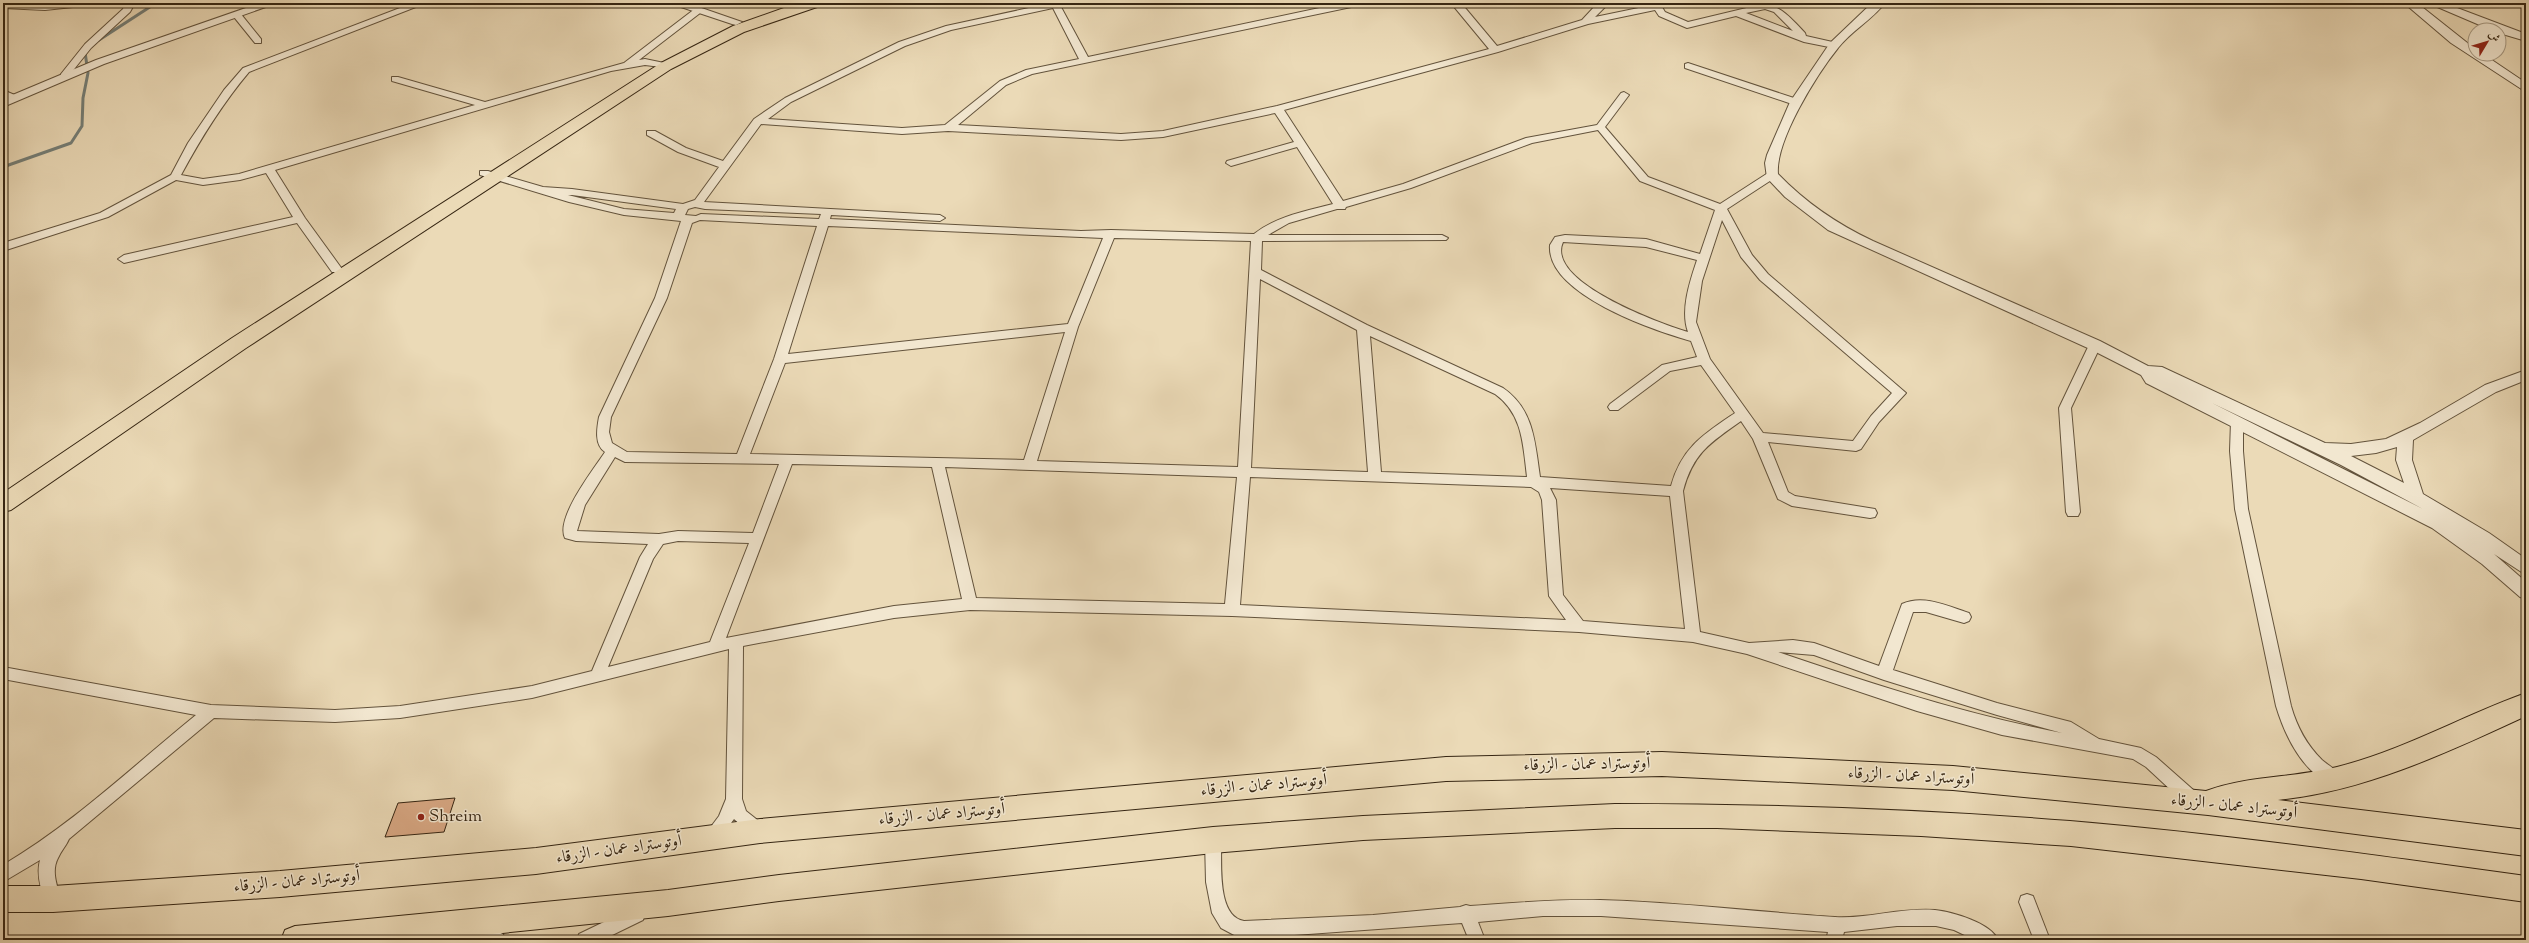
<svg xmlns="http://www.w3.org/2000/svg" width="2529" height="943" viewBox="0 0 2529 943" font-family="'Sorts Mill Goudy',Amiri,serif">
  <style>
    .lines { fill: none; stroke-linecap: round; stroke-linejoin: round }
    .stream { stroke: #747e77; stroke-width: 3 }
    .building { fill: #d8a884; stroke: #362613 }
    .minor-casing { stroke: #63533c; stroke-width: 2 }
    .tertiary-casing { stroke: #63533c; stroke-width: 2 }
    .primary-casing { stroke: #362613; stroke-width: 2 }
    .trunk-casing { stroke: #362613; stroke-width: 2 }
    .minor { fill: #f2e7d0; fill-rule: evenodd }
    .tertiary { fill: #f2e7d0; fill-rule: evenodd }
    .primary { fill: #ebdab7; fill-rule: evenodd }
    .trunk { fill: #ebdab7; fill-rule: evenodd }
    .poi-dot { fill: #8f2418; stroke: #f2e7d0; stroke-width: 1.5 }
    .labels { text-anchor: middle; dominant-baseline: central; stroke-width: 3; stroke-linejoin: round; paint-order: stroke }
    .near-street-label { font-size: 17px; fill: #362613; stroke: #f2e7d0 }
    .near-poi-label { font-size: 17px; fill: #362613; stroke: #f2e7d0; text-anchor: start }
  </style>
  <rect width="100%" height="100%" fill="#ebdab7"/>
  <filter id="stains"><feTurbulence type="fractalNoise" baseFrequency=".005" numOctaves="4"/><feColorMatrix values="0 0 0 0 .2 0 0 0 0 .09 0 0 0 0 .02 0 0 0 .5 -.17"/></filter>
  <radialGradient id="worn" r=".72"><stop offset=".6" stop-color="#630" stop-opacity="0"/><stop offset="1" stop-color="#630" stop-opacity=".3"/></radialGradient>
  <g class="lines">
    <g class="stream">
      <path d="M99 40 156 3"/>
      <path d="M3 167 71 143 82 126 83 98 88 73 85 52"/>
    </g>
  </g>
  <path class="building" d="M455 798 444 832 385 837 398 803Z"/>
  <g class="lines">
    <defs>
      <g id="minor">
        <path d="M3 3H87L82 6 45 10 3 8Z"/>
        <path d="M125 3H135L130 12 91 48 67 78H61V74L85 44 123 9Z"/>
        <path d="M413 3H426L249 72C222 104 201 138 181 175L203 179 239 174 475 105 392 81V77H398L485 102 624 63 696 8 704 10 639 60 645 59 669 64V68L645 65 611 71 275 170 305 218 342 269 340 272H332L297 223 124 263 118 259 124 255 293 217 266 173 240 180 203 185 176 180 108 217 3 251V243L100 213 171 175 188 143 224 90 243 68Z"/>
        <path d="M1052 3H1070L1061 7 1088 57 1343 3H1361L1356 6 1032 74 1006 85 958 125 1121 134 1163 131 1277 106 1489 49 1451 3H1461L1497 46 1582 20 1595 6V3H1605V7L1595 17 1653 5V3H1663L1662 7 1665 12 1688 22 1759 5 1757 3C1779 3 1791 18 1805 33L1806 36 1837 43 1839 45 1834 48 1804 42 1736 16 1687 28 1659 16 1655 10 1588 24 1498 52 1284 110 1343 201 1403 184 1526 138 1597 125 1621 93 1624 92 1629 95 1605 127 1648 177 1720 204 1768 173H1776V177L1727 209 1752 255 1768 274 1906 393 1879 422 1861 449 1856 451 1768 442 1788 492 1795 496 1875 509 1877 513 1875 517 1870 518 1792 506 1778 499 1753 439 1741 421C1710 443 1693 453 1683 491L1700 632 1749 643 1793 640 1814 643 1879 666 1902 604C1923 594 1948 606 1969 613L1971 617 1969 621 1964 623 1926 612H1913L1893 670 1997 703 2071 722 2099 739 2141 748 2156 757 2199 795 2201 800 2199 805 2193 807 2187 805 2146 767 2133 759 2002 735 1917 711 1747 654 1693 642 1579 632 1232 616 970 610 894 618 743 646 742 799 746 811 765 826 767 831 765 836 759 838 753 836 734 819 718 841 712 843 706 841 704 836 719 816 726 799 729 649 532 698 400 718 335 722 214 718 69 839C66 846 61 851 58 858 51 871 57 886 61 899L59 905 53 907 47 905C41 891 36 875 40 860L3 882V865C73 824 133 766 196 715L3 679V667L211 705 335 710 400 706 532 686 592 671 640 557 648 544 576 541 565 538C555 518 594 469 605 452 594 445 597 428 599 417L655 298 681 221 624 215 569 202 480 175V171H488L543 187 572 189 683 204 695 200 719 167 678 152 647 135V131H655L686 148 723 161 754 119 785 98 899 42 946 26ZM1053 8 1079 59 1026 70 1000 81 945 125 902 128 768 119 791 102 905 46 951 30ZM1765 9 1774 12 1793 31 1746 13ZM1275 113 1294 142 1227 161 1226 163 1231 166 1297 147 1333 204C1306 211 1277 216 1254 234L1111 230 1081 231 830 219 831 215 940 221 945 218 940 215 704 202 761 124 902 134 948 131 1121 140 1163 137ZM1598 130 1640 181 1715 210 1700 254 1646 239 1565 235 1555 237 1550 245C1546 294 1653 330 1691 341L1697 357 1662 365 1610 404 1608 407 1610 410H1618L1670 371 1701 365 1735 413C1704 434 1682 447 1671 486L1540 477C1535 443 1534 409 1503 388L1367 325 1261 270 1262 241 1446 240 1448 238 1442 235H1268L1289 223 1337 209H1345L1346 207 1411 188 1532 143ZM568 195H572L676 209 674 213 624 209ZM695 207 705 209 821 214 819 219 701 214 696 216 685 215 688 209ZM700 220 817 226 774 359 737 454 627 452 612 443 609 432 611 417 667 298 692 223ZM1722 220 1741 257 1760 280 1892 393 1871 416 1853 441 1763 433 1710 359 1696 322 1702 281ZM828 226 1081 237 1103 238 1068 324 788 354ZM1114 238 1251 241 1238 467 1037 461 1078 327ZM1563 242 1646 247 1697 260C1690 281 1680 310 1688 332 1661 324 1545 282 1563 242ZM1260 279 1357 330 1368 472 1251 468ZM1065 332 1024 460 750 454 785 363ZM1370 336 1495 394C1523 414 1523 445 1527 477L1381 472ZM615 457 625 462 779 464 753 533 678 531 659 534 577 531 585 505ZM792 464 932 467 962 599 894 606 726 638ZM945 467 1237 477 1225 604 976 598ZM1250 477 1531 487 1539 492 1542 500 1549 596 1566 620 1240 605ZM1550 488 1670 496 1685 629 1583 621 1563 595 1556 500ZM678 541 749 543 710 642 608 667 653 559 663 544ZM1778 652 1814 655 1884 680 1997 715 2062 733C1964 714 1872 684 1778 652Z"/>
        <path d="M234 13H240L261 39V43H255L234 17Z"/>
        <path d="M1688 63 1800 100 1801 102 1800 104H1792L1685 68V64Z"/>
        <path d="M3 90 17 96 19 98 14 101 3 97Z"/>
        <path d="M2095 341 2101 345 2071 408 2080 512 2078 516H2068L2066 512 2059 408 2089 345Z"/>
        <path d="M2237 416 2243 421V451L2248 509 2291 706C2297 727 2306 744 2322 760 2329 766 2339 771 2343 779L2341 784 2335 786C2303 774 2285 736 2276 706L2235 509 2230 451 2231 421Z"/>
        <path d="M1213 833 1219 835 1221 840C1222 862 1216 916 1244 921L1373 915 1460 907 1466 905 1470 906C1513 903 1556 899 1600 900 1678 902 1757 912 1835 917 1869 919 1901 907 1935 910 1953 912 1991 923 1998 940H1975L1954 930 1936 926H1897L1844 932 1842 940H1826L1828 932 1601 916H1543L1478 922 1485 940H1469L1462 923 1252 938 1236 936 1221 928 1212 913 1206 882 1205 840 1207 835Z"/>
        <path d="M2027 894 2033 896 2050 940H2034L2019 902 2021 896Z"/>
        <path d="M637 906 643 908 645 914 643 920 602 940H577L579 934Z"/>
        <path d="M470 921 503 934 505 940H477L464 935 462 929 464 923Z"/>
      </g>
      <g id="tertiary">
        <path d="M260 3H277L104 64 3 107V99L96 60Z"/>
        <path d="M669 3H687L742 22 736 25 732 24Z"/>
        <path d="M1872 3H1885C1872 20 1851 31 1838 48 1817 74 1775 141 1778 174 1806 203 1837 224 1873 241L2100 341 2148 366 2162 367 2325 443 2351 444 2386 439 2420 423 2485 385 2526 370V380L2496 392 2413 440 2412 460 2423 494 2489 533 2526 559V575L2494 554 2526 582V599L2520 597 2482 564 2432 528 2146 383 2141 375 2090 349 1828 230 1785 197 1767 178 1765 163 1767 155 1790 102 1830 43ZM2212 403 2341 465 2423 509ZM2397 447 2396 460 2404 483 2351 456 2376 453Z"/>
        <path d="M2404 3H2417L2475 49V54H2483L2526 83V92L2451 43Z"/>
        <path d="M2428 3H2444L2526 34V41L2499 33V30L2489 29Z"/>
      </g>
      <path id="primary" d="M798 3H822L820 6 744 32 671 69 246 348 11 510 3 512V493L232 338 661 63 733 26Z"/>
      <g id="trunk">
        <path d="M2526 693V716C2446 753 2366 791 2278 800L2526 830V856L2208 815 1953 790 1662 776 1446 781 760 843 536 874 280 897 53 912H3V886H53L280 871 536 848 760 819 1446 757 1662 752 1953 766 2206 791C2249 775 2294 778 2337 767 2404 750 2462 716 2526 693Z"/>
        <path d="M1615 804C1767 804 1918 809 2070 821 2222 834 2374 855 2526 876V902L2361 879 2071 846 1921 836 1717 828H1615L1363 840 1213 853 779 901 668 916 433 940H281L285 930 295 926 668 890 779 875 1213 827 1363 816Z"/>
      </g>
    </defs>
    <use href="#minor" class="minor-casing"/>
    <use href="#tertiary" class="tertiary-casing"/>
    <use href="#primary" class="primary-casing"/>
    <use href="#trunk" class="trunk-casing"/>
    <use href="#minor" class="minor"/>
    <use href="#tertiary" class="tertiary"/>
    <use href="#primary" class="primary"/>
    <use href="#trunk" class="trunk"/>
  </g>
  <circle class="poi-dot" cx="421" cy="817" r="4"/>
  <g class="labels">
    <g class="near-street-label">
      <text transform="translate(1587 765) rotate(-1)">أوتوستراد عمان - الزرقاء</text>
      <text transform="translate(1911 777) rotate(3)">أوتوستراد عمان - الزرقاء</text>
      <text transform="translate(1264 786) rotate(-5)">أوتوستراد عمان - الزرقاء</text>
      <text transform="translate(2234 807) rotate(6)">أوتوستراد عمان - الزرقاء</text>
      <text transform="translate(942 815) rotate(-5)">أوتوستراد عمان - الزرقاء</text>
      <text transform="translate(619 850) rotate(-8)">أوتوستراد عمان - الزرقاء</text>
      <text transform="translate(297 882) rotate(-5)">أوتوستراد عمان - الزرقاء</text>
    </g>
    <g class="near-poi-label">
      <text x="429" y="817">Shreim</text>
    </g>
  </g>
  <rect width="2529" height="943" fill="none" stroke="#ebdab7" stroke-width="16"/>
  <rect x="4" y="4" width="2521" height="935" fill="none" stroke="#362613" stroke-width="2"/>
  <rect x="8" y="8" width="2513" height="927" fill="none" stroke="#362613"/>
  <g transform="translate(2487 42) rotate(52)"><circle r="19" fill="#f2e7d0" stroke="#a79a84"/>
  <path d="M0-3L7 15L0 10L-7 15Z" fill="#8f2418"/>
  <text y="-6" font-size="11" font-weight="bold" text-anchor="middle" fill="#362613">ش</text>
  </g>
  <rect width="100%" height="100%" filter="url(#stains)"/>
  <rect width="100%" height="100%" fill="url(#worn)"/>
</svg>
